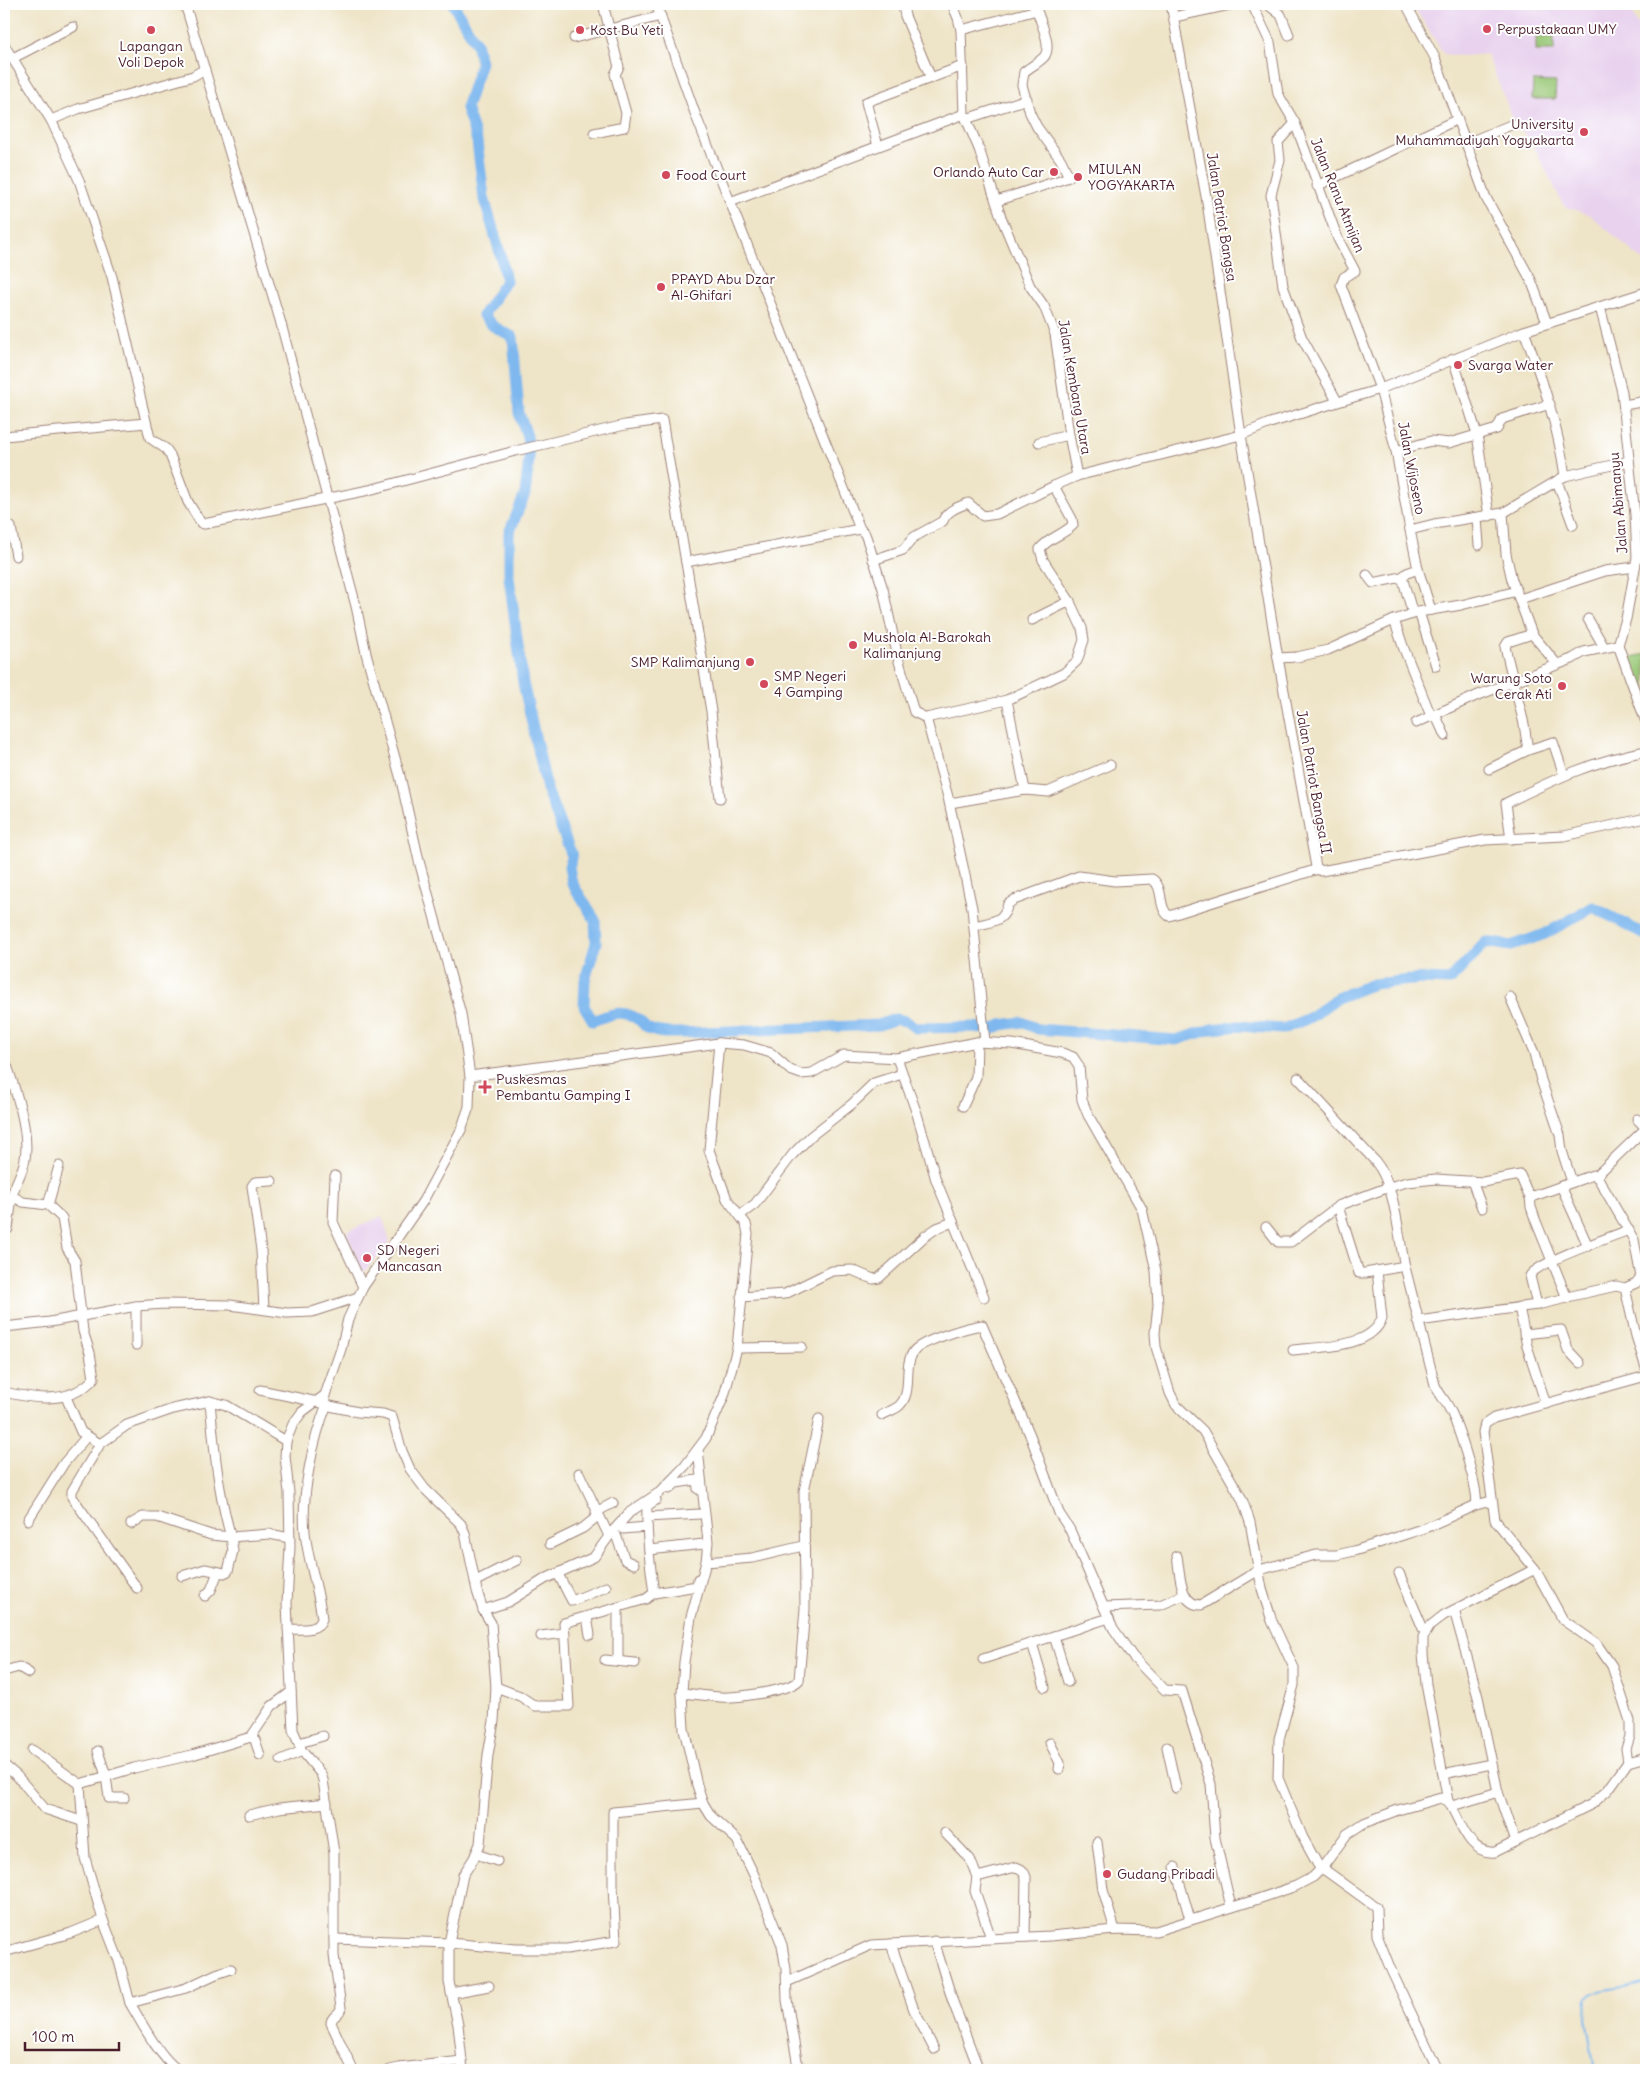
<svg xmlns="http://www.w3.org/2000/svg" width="1650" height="2074" viewBox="0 0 1650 2074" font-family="Delius,sans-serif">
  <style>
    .built { fill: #e8d2ee }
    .green { fill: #9ac877; stroke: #727451 }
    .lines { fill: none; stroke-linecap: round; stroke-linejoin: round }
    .stream { stroke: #7eb8ef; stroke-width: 2 }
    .river { stroke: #7eb8ef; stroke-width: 11 }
    .minor-casing { stroke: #9c8279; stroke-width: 11 }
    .minor { stroke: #fff; stroke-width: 9 }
    .poi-dot { fill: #d1495b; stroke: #fff; stroke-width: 2 }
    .labels { text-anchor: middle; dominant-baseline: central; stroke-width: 4; stroke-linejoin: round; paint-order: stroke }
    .poi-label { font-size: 14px; fill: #4a1f2b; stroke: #fff; text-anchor: start }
    .street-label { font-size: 14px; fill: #4a1f2b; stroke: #fff }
  </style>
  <rect width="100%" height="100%" fill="#fff"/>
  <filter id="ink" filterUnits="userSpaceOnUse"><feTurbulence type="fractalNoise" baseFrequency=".02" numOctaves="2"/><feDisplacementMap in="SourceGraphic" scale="10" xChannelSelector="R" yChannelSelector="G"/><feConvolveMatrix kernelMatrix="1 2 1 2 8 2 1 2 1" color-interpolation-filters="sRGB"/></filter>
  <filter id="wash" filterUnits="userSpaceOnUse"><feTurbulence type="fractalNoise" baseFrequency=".0096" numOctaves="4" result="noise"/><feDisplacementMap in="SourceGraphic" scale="20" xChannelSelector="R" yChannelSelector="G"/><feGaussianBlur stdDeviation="1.12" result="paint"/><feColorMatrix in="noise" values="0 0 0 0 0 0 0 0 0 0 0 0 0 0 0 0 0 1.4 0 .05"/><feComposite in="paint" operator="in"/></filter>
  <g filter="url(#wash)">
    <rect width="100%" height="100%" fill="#eee4c7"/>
    <g class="built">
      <path d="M1412 4H1628L1646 43V263L1590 215 1564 206 1531 141 1514 122 1487 54 1462 56 1444 54Z"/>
      <path d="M382 1216 390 1242 363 1273 346 1232Z"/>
    </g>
    <g class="green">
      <rect x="1536" y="37" width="18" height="14"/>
      <path d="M1533 81 1556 82 1555 99H1532Z"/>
      <path d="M1646 654V709L1626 658Z"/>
    </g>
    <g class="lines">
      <path class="stream" d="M1595 2070 1586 2018 1587 1998C1600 1985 1628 1991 1646 1981"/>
      <path class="river" d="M453 4 476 43 481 62 466 108 477 141 484 198 500 253 506 281 483 315 493 326 513 337 519 413 527 436 529 459 525 494 509 533V577L523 683 548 793 572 856 569 867 572 883 595 920 596 943 585 980 584 1006 593 1021C608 1015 622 1008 637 1019 642 1021 644 1027 649 1029 659 1034 670 1033 680 1033L879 1025 895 1019 906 1021 915 1028 976 1027 992 1030 1001 1025 1022 1022 1038 1029 1176 1040 1212 1029 1239 1026 1283 1029 1309 1018 1337 998 1373 984 1421 979 1450 980 1486 942 1511 946 1545 934 1593 907 1646 935"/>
    </g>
  </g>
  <g filter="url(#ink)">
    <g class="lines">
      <defs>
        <g id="minor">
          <path d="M185 4 280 320 356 606 366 653 400 776 419 861 461 1014 470 1076 469 1107 461 1130 423 1201 363 1287 348 1319 341 1349 324 1398 327 1404 330 1406 358 1412 383 1414 392 1417 402 1451 410 1469 425 1489 461 1524 465 1533 477 1591 483 1610 491 1623 496 1687 494 1721 488 1755 480 1844 474 1858 463 1875 449 1943V1982L458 2025 463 2070"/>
          <path d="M656 4 696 116 860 529 865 534 869 545 883 589 898 658 914 712 926 718 1007 700 1064 673 1077 661 1084 640 1082 628 1069 600 1043 560 1040 549C1048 538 1063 535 1073 525L1072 519 1054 486 1077 476"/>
          <path d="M905 4 903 6 905 16 931 78"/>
          <path d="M952 4 958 18 961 30 964 114 979 149 1001 217 1030 286 1044 306 1055 334 1069 435 1077 476 1241 435 1270 423 1380 389 1524 331 1646 292"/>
          <path d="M1171 4 1207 202 1241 435 1278 658 1316 867 1321 871 1485 840 1564 836 1646 818"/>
          <path d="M1252 4 1270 42 1278 94 1295 123 1338 239 1355 271 1344 277 1341 285 1380 389 1396 451 1410 530 1434 524 1503 513 1565 476 1629 461"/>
          <path d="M1267 4 1281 15 1289 35"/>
          <path d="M1406 4 1435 58 1486 198 1531 280 1547 323"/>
          <path d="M1174 17 1234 4"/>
          <path d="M961 30 1037 10C1040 22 1053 46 1044 57 1038 63 1030 67 1024 72L1022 85 1030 113 1037 127 1061 160 1069 177 997 201"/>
          <path d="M574 38 661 16"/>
          <path d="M4 45 51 120 79 180 112 277 150 438 166 449 170 455 188 502 201 523 204 524 369 490 515 451 625 425 662 420 711 711 720 798"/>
          <path d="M13 58 73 27"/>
          <path d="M966 119 1027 99"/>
          <path d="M51 120 78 109 193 76 205 69"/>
          <path d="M1295 123 1278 142 1280 160 1271 195 1283 286 1302 338 1337 401"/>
          <path d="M594 133 624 127 626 113 615 74 619 67 603 4"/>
          <path d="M1467 143 1513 124"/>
          <path d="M878 146 866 102 963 66"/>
          <path d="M1317 186 1458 119"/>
          <path d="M730 202 964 114"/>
          <path d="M1600 307 1622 392 1635 515 1637 557 1626 619 1618 645 1646 722"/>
          <path d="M1524 331C1542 379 1558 425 1565 476"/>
          <path d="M1453 359 1477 434 1489 516"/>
          <path d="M1624 405 1646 401"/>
          <path d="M4 436 146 423"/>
          <path d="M1039 442 1069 435"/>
          <path d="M1396 451 1431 441 1449 443 1497 429 1502 419 1550 404"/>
          <path d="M1557 481 1573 525"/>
          <path d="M1503 513 1506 554 1512 580 1532 634 1556 663"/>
          <path d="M1477 518 1479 545"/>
          <path d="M4 522 11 527 16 556"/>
          <path d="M1410 530 1418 569 1407 573 1402 577 1413 614"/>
          <path d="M873 560 903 550 914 537 943 521C946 511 958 507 968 503L983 516 997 514 1054 486"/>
          <path d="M686 562 860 529"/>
          <path d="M1418 569 1431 610"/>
          <path d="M1367 575 1373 583 1402 577"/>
          <path d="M1520 599 1605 571 1635 567"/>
          <path d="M1419 612 1436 666"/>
          <path d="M1588 619 1604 647"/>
          <path d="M1032 620 1070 601"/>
          <path d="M1394 620 1404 649 1431 716"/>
          <path d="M1278 658 1297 657 1328 650 1394 620 1419 612 1461 605 1517 591"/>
          <path d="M1007 700 1025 790"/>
          <path d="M1435 714 1445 736"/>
          <path d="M926 718 948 797 972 908 985 1042"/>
          <path d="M1416 723 1476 696 1572 659 1584 652 1618 645"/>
          <path d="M1528 750 1524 724 1505 647 1508 642 1532 634"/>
          <path d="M1489 769 1528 750 1553 742 1564 775"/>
          <path d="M950 803 1025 790 1048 792 1110 765"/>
          <path d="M1511 839 1506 803C1555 779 1592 761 1646 751"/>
          <path d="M975 926C992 921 1003 923 1008 904L1014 900 1079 876 1115 881 1152 879C1165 888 1157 907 1169 916L1318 869"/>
          <path d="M1510 997 1534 1053 1541 1080 1560 1135 1562 1151 1572 1182"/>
          <path d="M4 1057C14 1086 30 1129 25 1159 23 1172 15 1183 12 1196L23 1202 48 1205 62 1218 67 1248 75 1261 83 1331 90 1353 94 1378C71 1405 34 1399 4 1392"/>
          <path d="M897 1058 917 1114 936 1180 984 1297"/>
          <path d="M470 1076 719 1043 744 1045 771 1053 790 1070 801 1074 812 1073 844 1055 897 1058 977 1042 1012 1044 1062 1053 1073 1057 1079 1066 1082 1100 1088 1115 1142 1209 1156 1271 1158 1305 1155 1333 1156 1347 1170 1393 1176 1405 1203 1431 1242 1499 1250 1522 1262 1589 1272 1621 1294 1668V1685L1279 1739 1278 1778 1303 1838 1318 1865 1376 1907 1377 1935 1391 1970 1438 2070"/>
          <path d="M1298 1078 1375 1161C1396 1186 1398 1235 1405 1267 1415 1306 1425 1346 1435 1385 1439 1394 1445 1400 1449 1408 1457 1422 1480 1492 1476 1505"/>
          <path d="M963 1106 976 1077 977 1042"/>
          <path d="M335 1176 333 1222 363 1287"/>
          <path d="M1596 1176 1646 1128 1637 1119"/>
          <path d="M1472 1181 1482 1208"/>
          <path d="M1561 1186 1588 1246"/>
          <path d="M48 1205 59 1166"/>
          <path d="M1338 1206 1359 1273H1365L1405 1266"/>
          <path d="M740 1215 755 1204 793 1154 811 1136 852 1104 874 1083 902 1074"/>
          <path d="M1266 1227 1278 1242H1291L1338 1206 1389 1187 1407 1182 1436 1179 1483 1182 1520 1175 1528 1194 1534 1196 1593 1175 1598 1178 1634 1240 1641 1277 1636 1283 1625 1288"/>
          <path d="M8 1229 12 1196"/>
          <path d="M741 1297 785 1294 832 1271 852 1270 873 1279 879 1278 924 1237 937 1228 953 1222"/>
          <path d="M1567 1297 1616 1286 1625 1288 1636 1336 1646 1368"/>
          <path d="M1537 1305 1530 1276C1534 1264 1613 1236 1629 1230"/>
          <path d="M1519 1307 1527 1346 1546 1404"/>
          <path d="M264 1309 261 1250 252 1186 255 1182 272 1181"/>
          <path d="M1418 1321 1537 1305 1567 1298 1535 1219 1531 1207 1530 1196"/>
          <path d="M4 1327 50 1322 136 1306 164 1304 230 1305 287 1313 312 1312 358 1297"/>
          <path d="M1524 1334 1561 1330 1568 1350 1580 1363"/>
          <path d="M136 1345V1306"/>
          <path d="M737 1348 802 1347"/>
          <path d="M1293 1350C1320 1347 1372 1348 1382 1318L1377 1271"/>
          <path d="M260 1390 327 1404C313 1439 301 1495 305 1532 308 1562 319 1590 322 1619 318 1632 299 1629 288 1629"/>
          <path d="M325 1395 302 1412 293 1424 286 1441 285 1456 289 1493 290 1547 287 1603 293 1730 302 1751 321 1774 323 1780 334 1853V1955L341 2008C340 2015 331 2016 331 2023L353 2070"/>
          <path d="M66 1397 81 1432 100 1444"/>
          <path d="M210 1401C214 1448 218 1492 231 1537L269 1534 290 1538"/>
          <path d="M882 1415C887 1412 894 1410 899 1406 914 1392 902 1366 914 1351 921 1341 968 1327 982 1325L1030 1435 1059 1513 1070 1530 1113 1628 1133 1657 1165 1690 1182 1691 1211 1784 1215 1838 1231 1907"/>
          <path d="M698 1449 708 1542 706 1562 691 1617 684 1662 682 1693 684 1729 697 1785 703 1803 711 1816 737 1840 754 1875 782 1945 786 1969 787 2000 797 2061 801 2070"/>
          <path d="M579 1473 609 1536"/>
          <path d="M669 1489 676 1483 697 1480 698 1489"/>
          <path d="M596 1512 613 1503"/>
          <path d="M647 1517 700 1514"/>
          <path d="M28 1520 64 1463 87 1436"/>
          <path d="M131 1524 143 1517H157L211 1535 231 1537 233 1551 228 1571 224 1573 205 1569 182 1576"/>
          <path d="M623 1529 647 1527"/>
          <path d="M612 1532 616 1535 625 1560 634 1564"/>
          <path d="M550 1544 583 1528 598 1516"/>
          <path d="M649 1550 704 1544"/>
          <path d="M1177 1556C1180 1572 1179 1605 1201 1605L1259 1570 1316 1555H1337L1354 1551 1425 1528 1476 1505 1491 1501"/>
          <path d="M706 1562 752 1558 803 1546"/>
          <path d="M1399 1573 1425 1633"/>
          <path d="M558 1574 572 1601 606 1587"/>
          <path d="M476 1581 517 1560"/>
          <path d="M137 1588 72 1497V1491L100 1444 127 1425 173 1409 210 1401 226 1405 286 1441"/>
          <path d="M654 1593C650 1565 646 1535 647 1506L656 1500"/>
          <path d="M205 1596 211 1590 218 1572"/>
          <path d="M1104 1607 1160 1605 1184 1595"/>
          <path d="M618 1608V1661"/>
          <path d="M483 1610 508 1602 545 1579 594 1557 612 1532 630 1512 660 1492 685 1466 706 1438 724 1396 737 1348 748 1234 746 1224 727 1199 709 1150 719 1043"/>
          <path d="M1454 1610 1478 1697 1498 1792 1515 1842"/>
          <path d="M587 1617 590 1635"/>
          <path d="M541 1636 565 1633"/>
          <path d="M1054 1636 1068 1682"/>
          <path d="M1032 1643 1045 1687"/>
          <path d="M983 1659 1109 1618"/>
          <path d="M605 1660 635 1663"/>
          <path d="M4 1671 19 1667 29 1673"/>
          <path d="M496 1687 520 1696 535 1706H569L564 1623 646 1599 654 1593 697 1586 698 1579"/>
          <path d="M682 1693C694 1694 707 1696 720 1697 736 1698 790 1691 799 1680L805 1609 804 1491 819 1419"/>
          <path d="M251 1737 272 1706 291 1692"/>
          <path d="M299 1743 323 1736"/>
          <path d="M1050 1743 1060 1763 1059 1769"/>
          <path d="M1167 1747 1176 1788"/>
          <path d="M32 1750 80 1784"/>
          <path d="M98 1751 106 1776 109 1798H124"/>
          <path d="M281 1760 302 1751"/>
          <path d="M1628 1762 1626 1749 1630 1736V1721L1612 1666 1596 1643 1563 1620 1535 1569 1495 1520 1483 1432 1485 1424 1494 1418 1646 1376"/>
          <path d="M4 1765 17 1776 45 1809 81 1821"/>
          <path d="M1443 1774 1491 1764"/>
          <path d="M1448 1801 1426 1684 1423 1654V1637L1430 1626 1444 1615 1535 1569"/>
          <path d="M1452 1806 1498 1792"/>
          <path d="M249 1815 279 1808 327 1803"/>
          <path d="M945 1833 970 1859 977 1877 975 1891 991 1938"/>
          <path d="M1097 1842 1103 1890 1115 1930"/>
          <path d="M476 1854 497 1861"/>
          <path d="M1175 1867 1190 1919"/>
          <path d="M977 1877 1016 1867C1022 1869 1024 1871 1026 1877L1025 1937"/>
          <path d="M103 1920 119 1961 130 2003 186 1988 216 1974 231 1969"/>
          <path d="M334 1939 449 1943 516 1949H567L616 1941 613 1886V1812L703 1803"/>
          <path d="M934 1941 953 2002 979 2070"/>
          <path d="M891 1944 914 2010 934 2049"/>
          <path d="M4 1952 71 1933 103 1920 85 1858 80 1784 134 1768 192 1755 251 1737 255 1740 260 1755"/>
          <path d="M787 1982 871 1945 1050 1936 1115 1930 1156 1931 1252 1901 1296 1886 1313 1877 1322 1868 1347 1834 1364 1823 1398 1810 1441 1798 1448 1801C1460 1819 1468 1855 1495 1852L1592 1804 1608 1790 1628 1762 1646 1757"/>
          <path d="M451 1993 489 1986"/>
          <path d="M130 2003C141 2022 160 2058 178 2070"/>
          <path d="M390 2070 399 2068 462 2061"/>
        </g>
      </defs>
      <use href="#minor" class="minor-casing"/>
      <use href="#minor" class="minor"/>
    </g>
  </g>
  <g class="poi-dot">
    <circle cx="1487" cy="29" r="5"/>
    <circle cx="151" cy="30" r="5"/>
    <circle cx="580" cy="30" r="5"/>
    <circle cx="1584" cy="132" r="5"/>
    <circle cx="1054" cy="172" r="5"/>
    <circle cx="666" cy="175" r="5"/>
    <circle cx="1078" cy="177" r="5"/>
    <circle cx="661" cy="287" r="5"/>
    <circle cx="1458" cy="365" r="5"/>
    <circle cx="853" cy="645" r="5"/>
    <circle cx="750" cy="662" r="5"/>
    <circle cx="764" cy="684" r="5"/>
    <circle cx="1562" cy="686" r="5"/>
    <path d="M482.5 1079.5h5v5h5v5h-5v5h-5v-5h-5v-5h5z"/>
    <circle cx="367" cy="1258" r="5"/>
    <circle cx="1107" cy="1874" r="5"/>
  </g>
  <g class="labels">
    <g class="poi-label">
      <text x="1497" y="29">Perpustakaan UMY</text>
      <text x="590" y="30">Kost Bu Yeti</text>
      <text x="151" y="46" text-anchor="middle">Lapangan<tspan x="151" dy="16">Voli Depok</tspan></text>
      <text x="1574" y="124" text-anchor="end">University<tspan x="1574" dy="16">Muhammadiyah Yogyakarta</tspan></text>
      <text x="1088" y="169">MIULAN<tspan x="1088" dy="16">YOGYAKARTA</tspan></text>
      <text x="1044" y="172" text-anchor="end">Orlando Auto Car</text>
      <text x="676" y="175">Food Court</text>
      <text x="671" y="279">PPAYD Abu Dzar<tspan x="671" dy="16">Al-Ghifari</tspan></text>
      <text x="1468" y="365">Svarga Water</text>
      <text x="863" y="637">Mushola Al-Barokah<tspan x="863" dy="16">Kalimanjung</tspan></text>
      <text x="740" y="662" text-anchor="end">SMP Kalimanjung</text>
      <text x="774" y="676">SMP Negeri<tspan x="774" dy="16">4 Gamping</tspan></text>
      <text x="1552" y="678" text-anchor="end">Warung Soto<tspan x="1552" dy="16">Cerak Ati</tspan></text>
      <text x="496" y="1079">Puskesmas<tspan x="496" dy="16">Pembantu Gamping I</tspan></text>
      <text x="377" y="1250">SD Negeri<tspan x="377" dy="16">Mancasan</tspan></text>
      <text x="1117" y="1874">Gudang Pribadi</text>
    </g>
    <g class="street-label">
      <text transform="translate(1338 195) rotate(68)">Jalan Ranu Atmijan</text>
      <text transform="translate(1222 217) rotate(81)">Jalan Patriot Bangsa</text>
      <text transform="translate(1075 387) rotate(80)">Jalan Kembang Utara</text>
      <text transform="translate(1412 468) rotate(79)">Jalan Wijoseno</text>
      <text transform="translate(1618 503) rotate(-95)">Jalan Abimanyu</text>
      <text transform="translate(1314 782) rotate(80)">Jalan Patriot Bangsa II</text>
    </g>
  </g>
  <rect width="1650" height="2074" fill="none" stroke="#fff" stroke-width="20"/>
  <path d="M25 2042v8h94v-8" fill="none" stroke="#4a1f2b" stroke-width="2.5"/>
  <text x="32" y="2042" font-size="15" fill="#4a1f2b" stroke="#ffffff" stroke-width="4" paint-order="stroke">100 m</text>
</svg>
